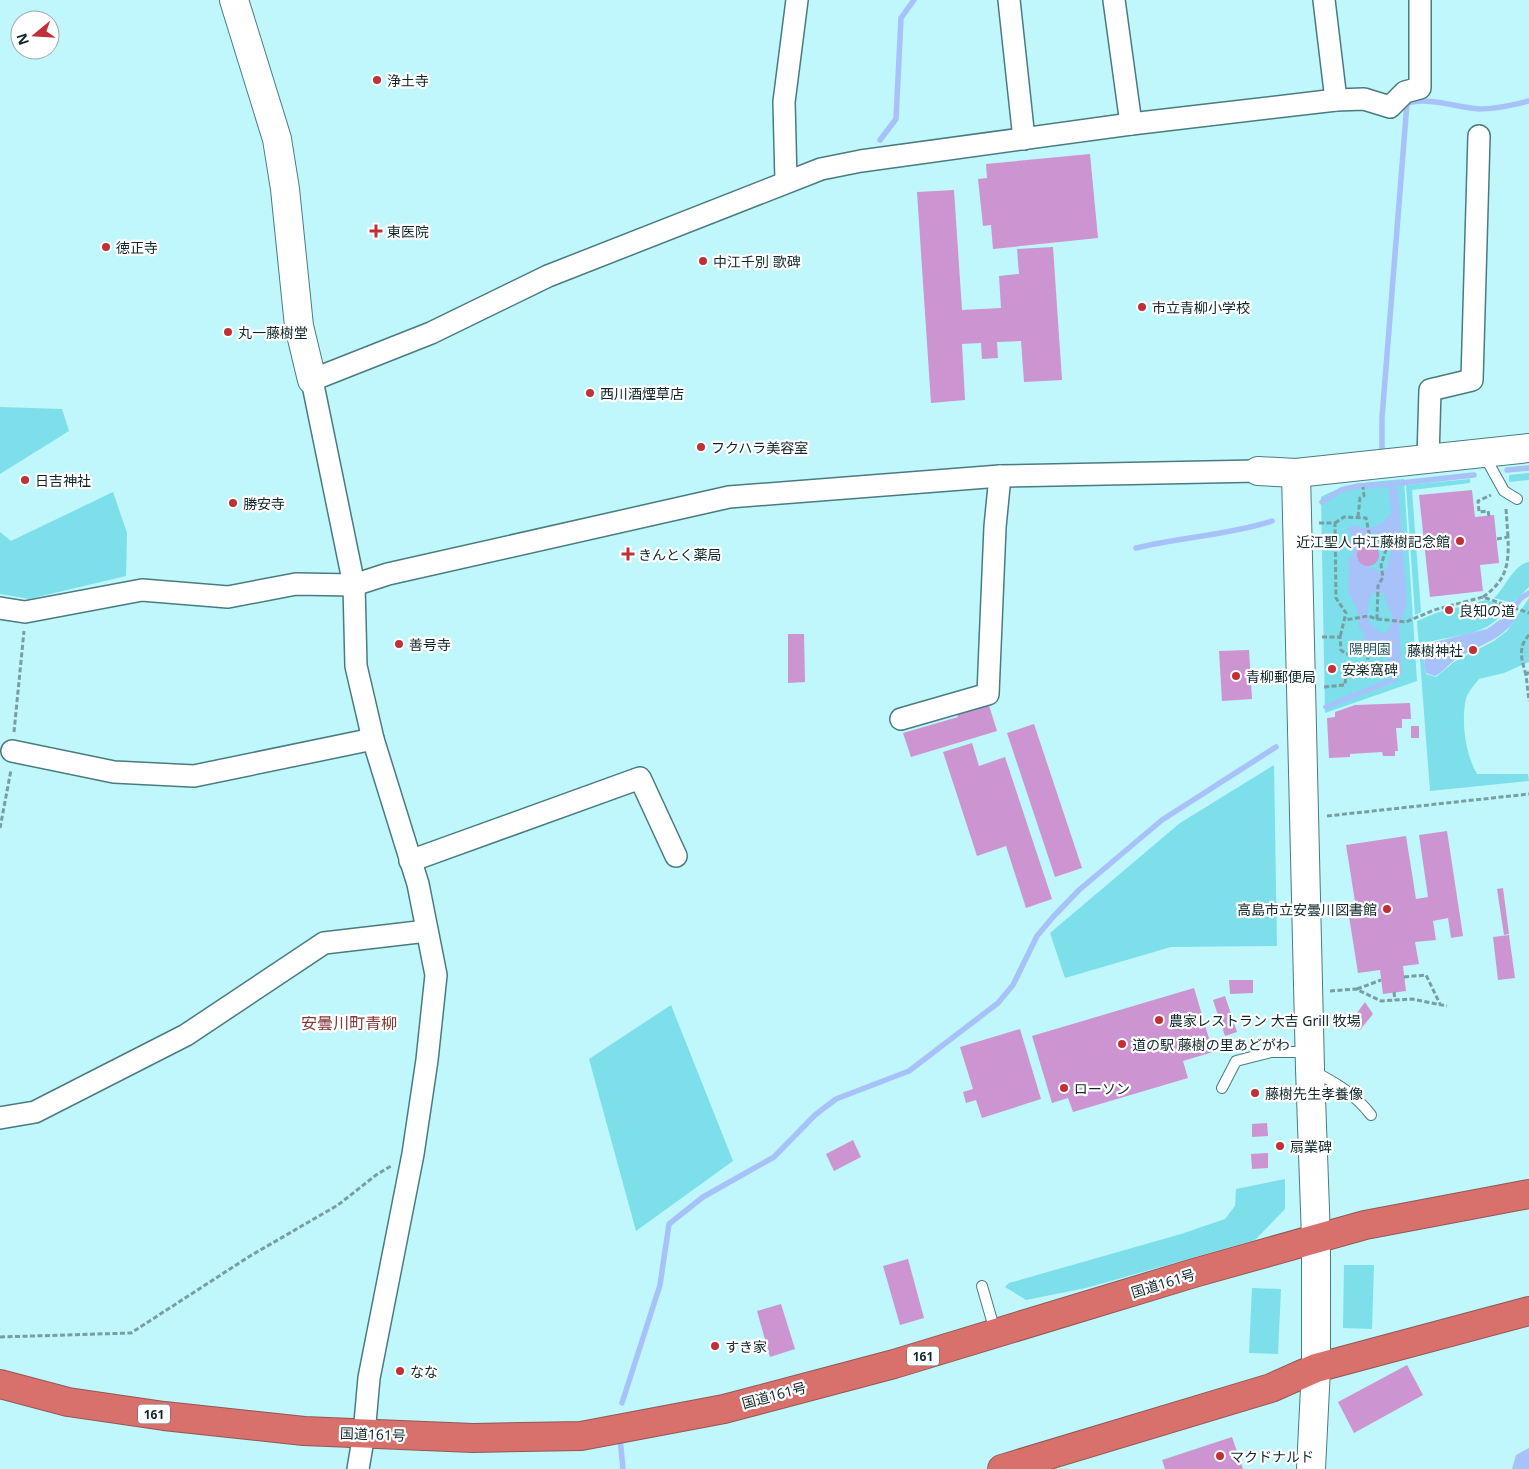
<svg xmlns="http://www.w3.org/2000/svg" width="1529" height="1469" viewBox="0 0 1529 1469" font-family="'Noto Sans','Noto Sans JP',sans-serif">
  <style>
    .green { fill: #7ddfe9 }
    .water { fill: #a7c2f9; fill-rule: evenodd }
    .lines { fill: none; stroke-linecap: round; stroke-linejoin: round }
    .stream { stroke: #a7c2f9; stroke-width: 5.5 }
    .building { fill: #cc95d1 }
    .lane-casing { stroke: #487c81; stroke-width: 12 }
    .street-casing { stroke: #487c81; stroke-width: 24 }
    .secondary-casing { stroke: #487c81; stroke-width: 30 }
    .highway-casing { stroke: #925755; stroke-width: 30 }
    .path { stroke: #759fa3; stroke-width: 3; stroke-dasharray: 5 2.5; stroke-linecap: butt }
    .lane { stroke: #fff; stroke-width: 10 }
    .street { stroke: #fff; stroke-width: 21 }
    .secondary { stroke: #fff; stroke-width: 28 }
    .highway { stroke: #d8716c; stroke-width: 28 }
    .poi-dot { fill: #c03036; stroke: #fff; stroke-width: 2 }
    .labels { text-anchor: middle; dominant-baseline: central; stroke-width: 4.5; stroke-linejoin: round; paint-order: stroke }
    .shield { fill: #fff; stroke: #586869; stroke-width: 1 }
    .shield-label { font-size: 12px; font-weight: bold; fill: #102729 }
    .poi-label { font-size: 14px; fill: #102729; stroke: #fff; text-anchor: start }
    .park-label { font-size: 14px; fill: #2a5b60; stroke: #fff }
    .street-label { font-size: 14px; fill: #102729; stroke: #fff }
    .quarter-label { font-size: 16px; fill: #823a37; stroke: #fff }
  </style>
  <rect width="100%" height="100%" fill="#bff7fc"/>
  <g class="green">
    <path d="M0 407 62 409 69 431 0 474Z"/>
    <path d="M1529 473V480L1509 482V475Z"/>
    <path d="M1404 479 1417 681 1325 713 1321 497C1349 482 1373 482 1404 479Z"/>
    <path d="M1470 479V483L1412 490 1421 612 1415 615 1406 485Z"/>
    <path d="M113 492 127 533 126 576 29 599 0 594V532L11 541Z"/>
    <path d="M1529 562V587L1513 603 1494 598C1505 588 1514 564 1529 562Z"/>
    <path d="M1529 598V662L1504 673 1479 679C1475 684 1468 692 1466 698 1461 722 1465 753 1477 774H1528L1529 781 1430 791 1417 621 1436 613 1486 600 1508 606C1487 639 1458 633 1425 643L1424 665 1426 674 1436 677 1454 662 1494 641 1507 631Z"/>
    <path d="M1274 765 1277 946 1171 947 1065 978 1050 933 1180 823Z"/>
    <path d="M671 1005 733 1161 636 1231 589 1059Z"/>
    <path d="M1285 1179V1209L1255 1240 1086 1288 1026 1300 1005 1287 1009 1283 1181 1234 1225 1219 1235 1206 1236 1189Z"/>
    <path d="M1344 1265H1374L1372 1329 1343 1328Z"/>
    <path d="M1252 1288 1281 1289 1278 1354 1249 1353Z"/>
  </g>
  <g class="water">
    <path d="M1398 489 1407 605 1399 627 1402 674 1390 675 1388 657 1364 645V634L1358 625C1361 606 1350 604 1348 588 1347 577 1351 572 1348 560L1353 555C1350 545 1354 538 1348 529L1352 525C1373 531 1377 528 1392 513L1388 490ZM1373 533 1386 536 1392 547 1387 568 1378 571 1368 566 1359 548 1366 535ZM1372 593H1383L1393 619 1388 630 1383 633C1365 626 1365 608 1372 593Z"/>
    <path d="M1510 606 1508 609 1517 616C1503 642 1475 645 1453 661 1447 666 1443 672 1435 676L1426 673 1424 666 1426 644 1487 629 1501 619Z"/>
    <path d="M1529 1448V1469H1512L1516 1455Z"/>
  </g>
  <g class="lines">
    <g class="stream">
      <path d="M880 140 896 119 901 18 914 0"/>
      <path d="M1382 451V418L1407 103C1431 97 1455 107 1479 109 1496 109 1513 105 1529 101"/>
      <path d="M1507 470 1529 468"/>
      <path d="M1392 484 1394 496"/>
      <path d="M1322 502 1341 490 1358 486 1392 484 1474 475"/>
      <path d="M1136 548C1181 537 1228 535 1272 521"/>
      <path d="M1508 616 1521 598 1529 593"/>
      <path d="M1326 707 1395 679 1396 668"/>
      <path d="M622 1403 660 1285 669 1224 703 1197 774 1157 815 1115 836 1099 909 1071 998 1003 1013 985 1037 936 1053 917 1079 890 1162 820 1276 747"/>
      <path d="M620 1438 623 1469"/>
    </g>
  </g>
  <g class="building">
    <path d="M1090 154 1098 238 993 249 991 225 983 226 978 179 987 178 986 164Z"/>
    <path d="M954 190 962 310 1001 308 999 276 1019 274 1017 249 1053 247 1062 380 1024 382 1021 341 997 342 998 358 982 359 981 343 962 344 965 400 931 403 917 192Z"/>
    <path d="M1472 490 1475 517 1494 515 1499 563 1480 565 1483 591 1430 597 1419 495Z"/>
    <circle cx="1368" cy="555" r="11"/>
    <path d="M788 634H804L805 682 788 683Z"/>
    <path d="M1249 650 1252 699 1222 701 1219 651Z"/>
    <path d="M987 699 997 731 911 757 903 733 958 717 955 709Z"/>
    <path d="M1410 703 1411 719H1402V728H1396L1398 751H1395V756H1383L1382 752 1350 754V757L1329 758 1327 718 1335 717V712L1355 705Z"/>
    <path d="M1034 724 1082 868 1055 877 1007 733Z"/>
    <rect x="1411" y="726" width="8" height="12"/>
    <path d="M972 743 979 766 1005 757 1052 899 1026 908 1006 846 977 856 943 752Z"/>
    <path d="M1447 831 1463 936 1451 938 1448 918 1433 921 1436 940 1415 942 1419 964 1403 966 1406 991 1383 994 1380 970 1358 973 1348 910 1356 908 1346 845 1406 836 1416 899 1428 897 1419 835Z"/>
    <path d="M1503 888 1509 934 1504 935 1497 889Z"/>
    <path d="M1509 935 1515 978 1498 980 1493 937Z"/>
    <path d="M1229 980H1253V993L1230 994Z"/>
    <path d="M1194 988 1213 1052 1183 1061 1188 1078 1073 1112 1068 1098 1052 1103 1032 1036Z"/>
    <path d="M1225 996 1237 1032 1225 1036 1213 1000Z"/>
    <path d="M1365 1002 1373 1014 1360 1030 1348 1025Z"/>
    <path d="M1020 1029 1041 1099 982 1118 976 1100 966 1103 963 1092 973 1089 960 1047Z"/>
    <path d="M1267 1123 1268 1136 1252 1137V1124Z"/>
    <path d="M853 1140 861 1157 834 1171 826 1154Z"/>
    <path d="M1268 1153V1168L1252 1169 1251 1154Z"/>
    <path d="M908 1259 924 1318 900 1325 883 1266Z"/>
    <path d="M781 1304 795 1349 770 1357 757 1311Z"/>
    <path d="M1407 1365 1423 1395 1354 1433 1338 1402Z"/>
    <path d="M1232 1437 1243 1469H1165L1162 1460Z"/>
  </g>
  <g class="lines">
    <defs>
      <g id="lane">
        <path d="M1484 455 1504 491 1517 499"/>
        <path d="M1313 1071C1336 1083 1355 1094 1371 1115"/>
        <path d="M1222 1088 1236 1061 1271 1052H1308"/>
        <path d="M982 1286 995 1331"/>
      </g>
      <g id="street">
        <path d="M1009 0 1024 139"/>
        <path d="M1114 0 1131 124"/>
        <path d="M1324 0 1336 100"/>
        <path d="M786 181 784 102 797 0"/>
        <path d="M1428 458 1430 390 1472 380 1479 136"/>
        <path d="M0 608 25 612 142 590 228 597 296 584 354 585 388 574 729 497 1000 476 1258 471"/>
        <path d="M901 719 988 694 995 527 1000 476"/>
        <path d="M12 751 114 772 194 776 373 739"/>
        <path d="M410 861 640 778 676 856"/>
        <path d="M0 1118 35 1112 186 1035 324 943 427 931"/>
        <path d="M358 1469 364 1434 369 1378 413 1154 427 1060 436 975 418 884 373 739 356 666 354 585 312 380 431 333 548 276 821 169 861 161 1131 124 1336 100 1364 99 1390 107 1405 92 1420 88V0"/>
      </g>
      <g id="secondary">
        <path d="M234 0 277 139 285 189 299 326 312 380"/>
        <path d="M1258 471 1296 473 1529 448"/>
        <path d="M1296 473 1310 1069 1316 1238V1368L1311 1469"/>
      </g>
      <g id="highway">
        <path d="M0 1384 68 1402 164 1416 304 1431 473 1438 581 1436 724 1409 894 1364 1194 1273 1365 1225 1529 1194"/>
        <path d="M1002 1469 1271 1388 1316 1368 1529 1311"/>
      </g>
    </defs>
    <use href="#lane" class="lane-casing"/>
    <use href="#street" class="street-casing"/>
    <use href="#secondary" class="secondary-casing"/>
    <use href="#highway" class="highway-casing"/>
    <g class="path">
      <path d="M1506 509 1508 537"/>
      <path d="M1489 516 1488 511 1479 512 1478 501 1491 495"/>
      <path d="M1358 517 1360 498 1364 496 1363 487"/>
      <path d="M1319 523H1335L1336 598 1346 613 1340 637"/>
      <path d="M1335 523 1344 517 1366 518 1370 538 1380 540 1385 544 1386 550 1381 565 1383 577 1378 586 1377 619 1368 616 1345 620"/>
      <path d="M1483 597C1507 580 1509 564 1508 537L1497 539"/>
      <path d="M1377 619 1406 622 1434 610 1483 597 1529 613"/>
      <path d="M1322 637H1340L1341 650 1346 654H1368L1367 672H1346L1345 685 1324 687"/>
      <path d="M1529 672 1526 675 1529 701"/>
      <path d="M1526 675C1522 660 1517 648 1529 635"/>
      <path d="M14 732 24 631"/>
      <path d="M1327 816 1529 794"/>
      <path d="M0 828 11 770"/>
      <path d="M1404 977 1426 975 1440 1004"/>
      <path d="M1357 989 1381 980"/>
      <path d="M1330 991 1356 989 1381 1001 1412 999 1447 1006"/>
      <path d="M1394 992 1395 1000"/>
      <path d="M0 1337 131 1333 250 1256 338 1205 376 1175 391 1166"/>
    </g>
    <use href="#lane" class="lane"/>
    <use href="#street" class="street"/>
    <use href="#secondary" class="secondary"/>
    <use href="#highway" class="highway"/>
  </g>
  <g class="poi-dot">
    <circle cx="377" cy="80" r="5"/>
    <path d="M373.5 223.5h5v5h5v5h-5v5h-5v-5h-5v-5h5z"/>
    <circle cx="106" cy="247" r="5"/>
    <circle cx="703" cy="261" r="5"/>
    <circle cx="1142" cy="307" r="5"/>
    <circle cx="228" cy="332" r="5"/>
    <circle cx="590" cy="393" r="5"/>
    <circle cx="701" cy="447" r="5"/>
    <circle cx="25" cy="480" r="5"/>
    <circle cx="233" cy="503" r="5"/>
    <circle cx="1460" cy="541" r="5"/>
    <path d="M625.5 546.5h5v5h5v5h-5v5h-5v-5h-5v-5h5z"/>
    <circle cx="1449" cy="610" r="5"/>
    <circle cx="399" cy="644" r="5"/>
    <circle cx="1473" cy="650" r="5"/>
    <circle cx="1332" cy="669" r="5"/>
    <circle cx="1236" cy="676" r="5"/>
    <circle cx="1387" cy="909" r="5"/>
    <circle cx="1159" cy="1020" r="5"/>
    <circle cx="1122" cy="1044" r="5"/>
    <circle cx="1064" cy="1088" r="5"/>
    <circle cx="1255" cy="1093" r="5"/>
    <circle cx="1280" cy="1146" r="5"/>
    <circle cx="715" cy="1346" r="5"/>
    <circle cx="400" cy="1371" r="5"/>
    <circle cx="1220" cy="1456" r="5"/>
  </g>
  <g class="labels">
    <g class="shield">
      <rect x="907" y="1346.5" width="32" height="19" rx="4"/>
      <rect x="138" y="1404.5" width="32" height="19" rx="4"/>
    </g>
    <g class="shield-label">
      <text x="923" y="1356">161</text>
      <text x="154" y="1414">161</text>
    </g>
    <g class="poi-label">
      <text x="387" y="80">浄土寺</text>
      <text x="387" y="231">東医院</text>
      <text x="116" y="247">徳正寺</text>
      <text x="713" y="261">中江千別 歌碑</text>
      <text x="1152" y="307">市立青柳小学校</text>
      <text x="238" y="332">丸一藤樹堂</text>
      <text x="600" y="393">西川酒煙草店</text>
      <text x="711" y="447">フクハラ美容室</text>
      <text x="35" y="480">日吉神社</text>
      <text x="243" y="503">勝安寺</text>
      <text x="1450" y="541" text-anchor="end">近江聖人中江藤樹記念館</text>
      <text x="638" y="554">きんとく薬局</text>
      <text x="1459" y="610">良知の道</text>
      <text x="409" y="644">善号寺</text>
      <text x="1463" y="650" text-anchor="end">藤樹神社</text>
      <text x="1342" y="669">安楽窩碑</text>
      <text x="1246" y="676">青柳郵便局</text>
      <text x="1377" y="909" text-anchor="end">高島市立安曇川図書館</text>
      <text x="1169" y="1020">農家レストラン 大吉 Grill 牧場</text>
      <text x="1132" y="1044">道の駅 藤樹の里あどがわ</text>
      <text x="1074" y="1088">ローソン</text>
      <text x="1265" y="1093">藤樹先生孝養像</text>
      <text x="1290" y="1146">扇業碑</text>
      <text x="725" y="1346">すき家</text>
      <text x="410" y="1371">なな</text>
      <text x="1230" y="1456">マクドナルド</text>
    </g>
    <g class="park-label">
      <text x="1370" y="648">陽明園</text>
    </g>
    <g class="street-label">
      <text transform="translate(1163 1283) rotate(-17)">国道161号</text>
      <text transform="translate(774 1395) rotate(-15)">国道161号</text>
      <text transform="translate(373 1434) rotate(2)">国道161号</text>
    </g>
    <g class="quarter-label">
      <text x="349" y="1023">安曇川町青柳</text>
    </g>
  </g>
  <g transform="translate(35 35) rotate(252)"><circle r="24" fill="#ffffff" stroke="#9fa9a9"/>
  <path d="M0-4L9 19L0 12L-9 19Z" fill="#c03036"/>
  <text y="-8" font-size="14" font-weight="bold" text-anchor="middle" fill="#102729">N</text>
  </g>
</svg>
